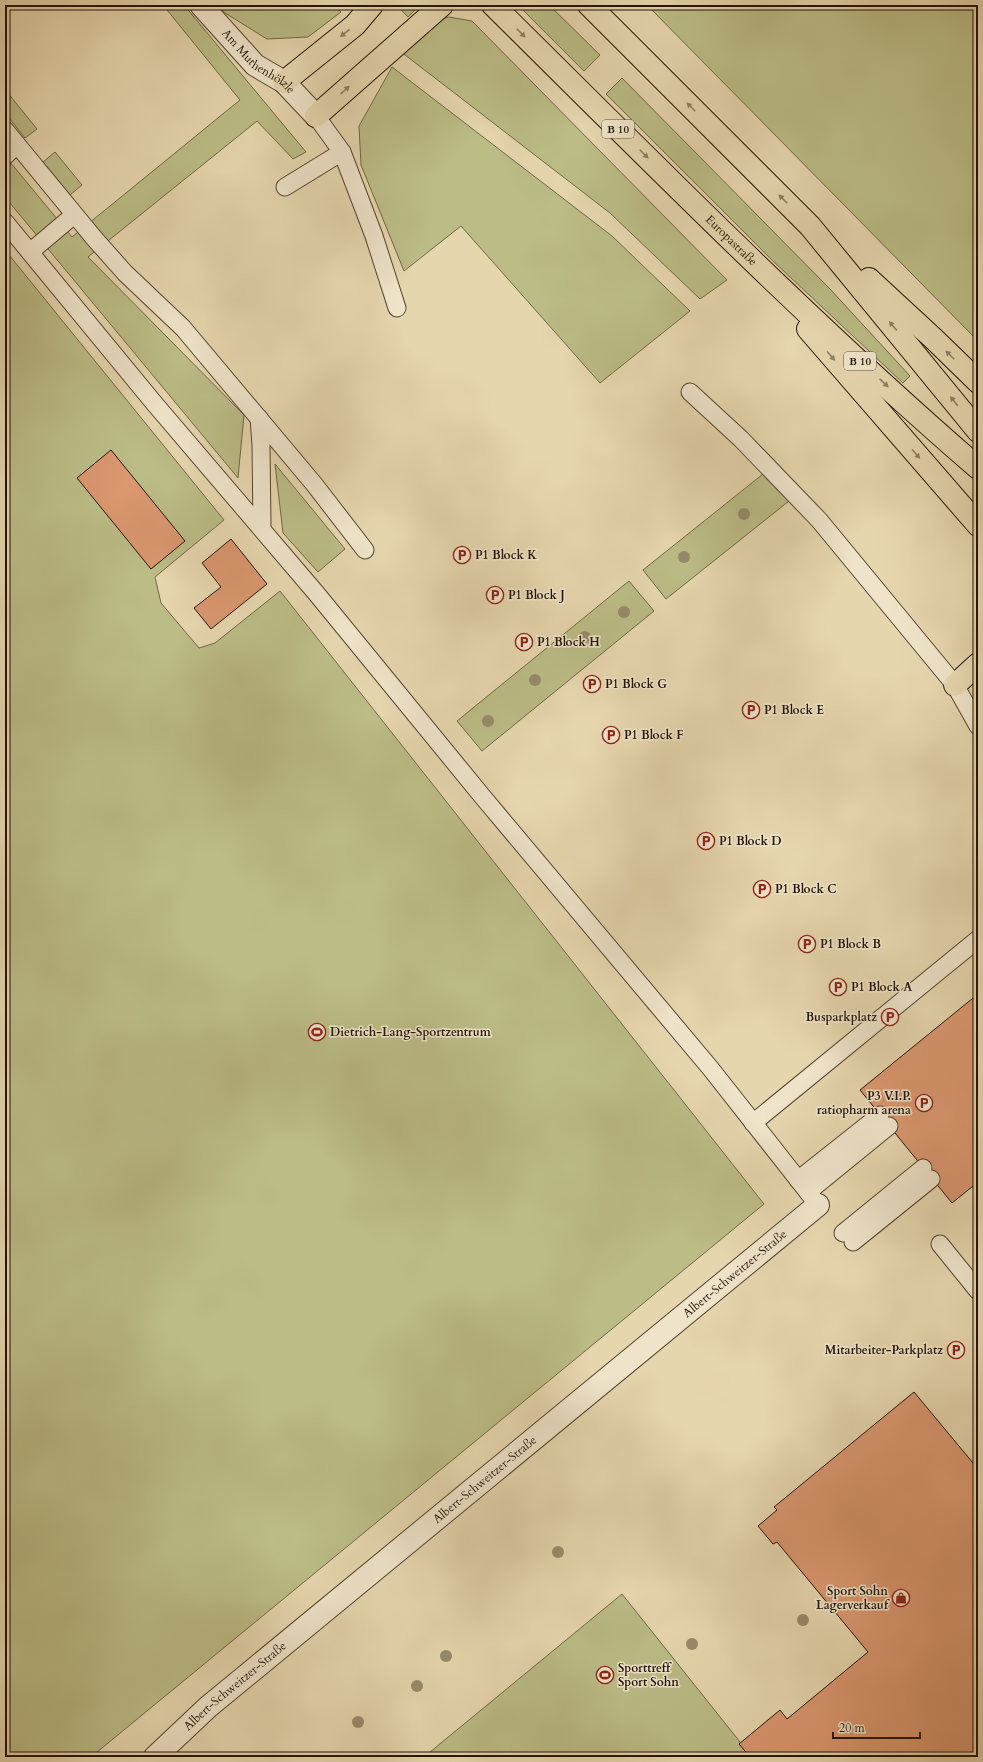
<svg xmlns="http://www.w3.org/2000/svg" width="983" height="1762" viewBox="0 0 983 1762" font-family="Cardo,serif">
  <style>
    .green { fill: #bbbc86; stroke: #6e6846 }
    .building { fill: #da9770; stroke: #221305 }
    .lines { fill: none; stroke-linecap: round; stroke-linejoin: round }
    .service-casing { stroke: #53442f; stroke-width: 19 }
    .minor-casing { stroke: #53442f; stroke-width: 24 }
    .primary-casing { stroke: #221305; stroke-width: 24 }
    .service { stroke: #efe4ca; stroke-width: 17 }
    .minor { stroke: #efe4ca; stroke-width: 22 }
    .primary { stroke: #e6d6ae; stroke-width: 22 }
    .tree { fill: #988b6a }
    .oneway { fill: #8e7e62 }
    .labels { text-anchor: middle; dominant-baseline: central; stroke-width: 3; stroke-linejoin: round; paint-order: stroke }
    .shield { fill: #efe4ca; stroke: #605240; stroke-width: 1 }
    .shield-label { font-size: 11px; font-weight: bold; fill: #221305 }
    .street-label { font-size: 12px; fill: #221305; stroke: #efe4ca }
    .poi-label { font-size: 12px; font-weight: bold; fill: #221305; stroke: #efe4ca; text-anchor: start }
  </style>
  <rect width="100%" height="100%" fill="#e6d6ae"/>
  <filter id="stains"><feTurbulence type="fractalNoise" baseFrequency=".005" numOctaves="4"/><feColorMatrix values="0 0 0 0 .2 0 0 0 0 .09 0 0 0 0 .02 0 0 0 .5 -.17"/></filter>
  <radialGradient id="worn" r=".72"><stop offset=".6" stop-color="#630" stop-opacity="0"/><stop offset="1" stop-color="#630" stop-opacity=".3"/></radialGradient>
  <g class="green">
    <path d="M163 5H184L306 152 293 159 257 121 88 257 244 415 238 478 5 197V156L72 237 240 100Z"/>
    <path d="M218 5H334L341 12 308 37 267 39 225 13Z"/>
    <path d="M396 5H420L408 17Z"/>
    <path d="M518 5H549L600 55 584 71Z"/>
    <path d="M647 5H978V341Z"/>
    <path d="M449 17 472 21 727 280 700 299 610 213 400 51 429 23Z"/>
    <path d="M392 67 612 236 690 311 600 383 461 226 404 271 361 165 359 126Z"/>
    <path d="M622 78 830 289 910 376 903 383 773 261 606 94Z"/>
    <path d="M7 92 37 129 25 138 5 113V93Z"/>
    <path d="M55 152 82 185 70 195 43 162Z"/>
    <path d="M5 250 224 520 155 577 161 603 199 648 215 643 280 591 764 1204 91 1757H5Z"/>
    <path d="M275 464 345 549 318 572 283 533Z"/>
    <path d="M763 474 789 501 666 599 643 570Z"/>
    <path d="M629 581 654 611 482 751 457 721Z"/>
    <path d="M622 1594 752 1757H424Z"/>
  </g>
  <g class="building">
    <path d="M111 450 185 541 151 569 77 478Z"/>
    <path d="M231 539 267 584 211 629 194 608 221 587 202 563Z"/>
    <path d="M978 994V1182L952 1203 860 1090Z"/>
    <path d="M914 1392 978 1469V1757H750L739 1744 780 1710 787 1719 868 1652 777 1542 773 1544 758 1526 777 1510 774 1507Z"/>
  </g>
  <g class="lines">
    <defs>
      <g id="service">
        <path d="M316 116 342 152 374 236 397 308"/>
        <path d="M5 130 94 238 125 273 183 328 314 484 365 550"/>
        <path d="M5 156 17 145"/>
        <path d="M285 187 342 152"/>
        <path d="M5 222 154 403 316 593 482 796 711 1069 818 1205"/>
        <path d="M30 252 74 215"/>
        <path d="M690 392 741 439 819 520 955 685 978 726"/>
        <path d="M259 418 261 445 262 528"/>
        <path d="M753 1123 978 939"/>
        <path d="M798 1180 880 1115"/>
        <path d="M808 1192 889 1126"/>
        <path d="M843 1233 923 1168"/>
        <path d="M853 1242 931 1179"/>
        <path d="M940 1244 978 1291"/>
      </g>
      <g id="minor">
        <path id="s1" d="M201 5 255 65 284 82 316 116"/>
        <path id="s2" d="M155 1757 208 1707 818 1205"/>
      </g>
      <g id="primary">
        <path id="s3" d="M493 5C652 162 809 322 978 468"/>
        <path d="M589 5 810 226 978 431"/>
        <path d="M284 82 355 25 372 5"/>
        <path d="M316 116 442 5"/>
        <path d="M869 279 935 340 978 382"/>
        <path d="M808 329 978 525"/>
        <path d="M955 685 978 664"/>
      </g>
    </defs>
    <use href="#service" class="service-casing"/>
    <use href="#minor" class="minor-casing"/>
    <use href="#primary" class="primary-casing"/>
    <use href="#service" class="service"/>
    <use href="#minor" class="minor"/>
    <use href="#primary" class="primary"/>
  </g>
  <g class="tree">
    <circle cx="744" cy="514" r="6"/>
    <circle cx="684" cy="557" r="6"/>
    <circle cx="624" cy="612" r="6"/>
    <circle cx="585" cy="637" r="6"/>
    <circle cx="535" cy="680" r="6"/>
    <circle cx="488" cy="721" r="6"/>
    <circle cx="558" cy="1552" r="6"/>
    <circle cx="803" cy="1620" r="6"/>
    <circle cx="692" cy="1644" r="6"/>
    <circle cx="446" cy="1656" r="6"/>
    <circle cx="417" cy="1686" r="6"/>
    <circle cx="358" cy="1722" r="6"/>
  </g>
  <defs><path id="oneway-solid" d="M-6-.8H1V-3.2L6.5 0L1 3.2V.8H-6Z"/></defs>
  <g class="oneway">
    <use href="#oneway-solid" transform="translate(345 33) rotate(142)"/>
    <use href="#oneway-solid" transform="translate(521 33) rotate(45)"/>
    <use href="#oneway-solid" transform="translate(345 90) rotate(-42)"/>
    <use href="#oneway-solid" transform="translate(691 107) rotate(-135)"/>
    <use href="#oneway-solid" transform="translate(644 154) rotate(45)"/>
    <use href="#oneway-solid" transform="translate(783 199) rotate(-135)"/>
    <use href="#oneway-solid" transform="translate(893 326) rotate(-130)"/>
    <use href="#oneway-solid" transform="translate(950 355) rotate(-135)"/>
    <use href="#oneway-solid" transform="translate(831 356) rotate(50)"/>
    <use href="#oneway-solid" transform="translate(884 383) rotate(43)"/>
    <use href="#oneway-solid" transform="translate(954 401) rotate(-129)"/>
    <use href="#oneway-solid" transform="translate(916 454) rotate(49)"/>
  </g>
  <defs>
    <symbol id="parking-ring" viewBox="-11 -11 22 22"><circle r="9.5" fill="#efe4ca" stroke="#8f2418" stroke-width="1.5"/><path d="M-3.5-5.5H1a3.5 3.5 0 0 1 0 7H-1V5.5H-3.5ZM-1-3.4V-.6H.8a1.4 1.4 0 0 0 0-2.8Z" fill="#8f2418"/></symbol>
    <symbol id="stadium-ring" viewBox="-11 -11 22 22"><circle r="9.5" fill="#efe4ca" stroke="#8f2418" stroke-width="1.5"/><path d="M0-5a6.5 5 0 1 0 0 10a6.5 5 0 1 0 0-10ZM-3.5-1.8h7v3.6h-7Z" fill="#8f2418"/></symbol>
    <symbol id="shop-ring" viewBox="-11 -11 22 22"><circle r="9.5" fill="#efe4ca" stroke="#8f2418" stroke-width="1.5"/><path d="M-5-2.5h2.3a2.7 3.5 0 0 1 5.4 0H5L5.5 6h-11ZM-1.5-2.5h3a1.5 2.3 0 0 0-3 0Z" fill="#8f2418"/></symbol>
  </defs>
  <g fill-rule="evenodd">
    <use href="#parking-ring" x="452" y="545" width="20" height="20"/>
    <use href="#parking-ring" x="485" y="585" width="20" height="20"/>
    <use href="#parking-ring" x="514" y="632" width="20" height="20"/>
    <use href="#parking-ring" x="582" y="674" width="20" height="20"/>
    <use href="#parking-ring" x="741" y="700" width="20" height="20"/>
    <use href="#parking-ring" x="601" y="725" width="20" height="20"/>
    <use href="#parking-ring" x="696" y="831" width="20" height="20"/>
    <use href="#parking-ring" x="752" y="879" width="20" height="20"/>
    <use href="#parking-ring" x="797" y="934" width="20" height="20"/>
    <use href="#parking-ring" x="828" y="977" width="20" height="20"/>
    <use href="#parking-ring" x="880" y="1007" width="20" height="20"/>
    <use href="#stadium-ring" x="307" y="1022" width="20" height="20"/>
    <use href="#parking-ring" x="914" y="1093" width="20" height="20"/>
    <use href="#parking-ring" x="946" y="1340" width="20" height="20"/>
    <use href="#shop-ring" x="891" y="1588" width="20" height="20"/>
    <use href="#stadium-ring" x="595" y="1665" width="20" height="20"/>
  </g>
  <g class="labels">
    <g class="shield">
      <rect x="602" y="120" width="32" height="18" rx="3"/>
      <rect x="844" y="352" width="32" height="18" rx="3"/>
    </g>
    <g class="shield-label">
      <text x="618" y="129">B 10</text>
      <text x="860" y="361">B 10</text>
    </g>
    <g class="street-label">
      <text stroke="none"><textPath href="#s1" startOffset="81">Am Muthenhölzle</textPath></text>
      <text stroke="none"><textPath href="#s3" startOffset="335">Europastraße</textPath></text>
      <text stroke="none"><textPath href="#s2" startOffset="755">Albert-Schweitzer-Straße</textPath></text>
      <text stroke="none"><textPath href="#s2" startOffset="431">Albert-Schweitzer-Straße</textPath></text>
      <text stroke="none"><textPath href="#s2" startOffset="107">Albert-Schweitzer-Straße</textPath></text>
    </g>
    <g class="poi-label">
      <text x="475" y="555">P1 Block K</text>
      <text x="508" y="595">P1 Block J</text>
      <text x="537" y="642">P1 Block H</text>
      <text x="605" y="684">P1 Block G</text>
      <text x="764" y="710">P1 Block E</text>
      <text x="624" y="735">P1 Block F</text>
      <text x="719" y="841">P1 Block D</text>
      <text x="775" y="889">P1 Block C</text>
      <text x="820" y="944">P1 Block B</text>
      <text x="851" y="987">P1 Block A</text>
      <text x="877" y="1017" text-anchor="end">Busparkplatz</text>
      <text x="330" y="1032">Dietrich-Lang-Sportzentrum</text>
      <text x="911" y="1096" text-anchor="end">P3 V.I.P.<tspan x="911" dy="14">ratiopharm arena</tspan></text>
      <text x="943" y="1350" text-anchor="end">Mitarbeiter-Parkplatz</text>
      <text x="888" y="1591" text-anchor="end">Sport Sohn<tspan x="888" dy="14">Lagerverkauf</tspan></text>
      <text x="618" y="1668">Sporttreff<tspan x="618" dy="14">Sport Sohn</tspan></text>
    </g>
  </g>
  <rect width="983" height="1762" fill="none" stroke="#e6d6ae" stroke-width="20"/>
  <rect x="6" y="6" width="971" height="1750" fill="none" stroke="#221305" stroke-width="2"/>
  <rect x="10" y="10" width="963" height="1742" fill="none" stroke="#221305"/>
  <path d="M833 1732v6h87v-6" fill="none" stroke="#221305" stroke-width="2"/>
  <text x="839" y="1732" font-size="12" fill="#221305" stroke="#efe4ca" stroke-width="3" paint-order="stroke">20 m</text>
  <rect width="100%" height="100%" filter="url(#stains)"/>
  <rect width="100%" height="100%" fill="url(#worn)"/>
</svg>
